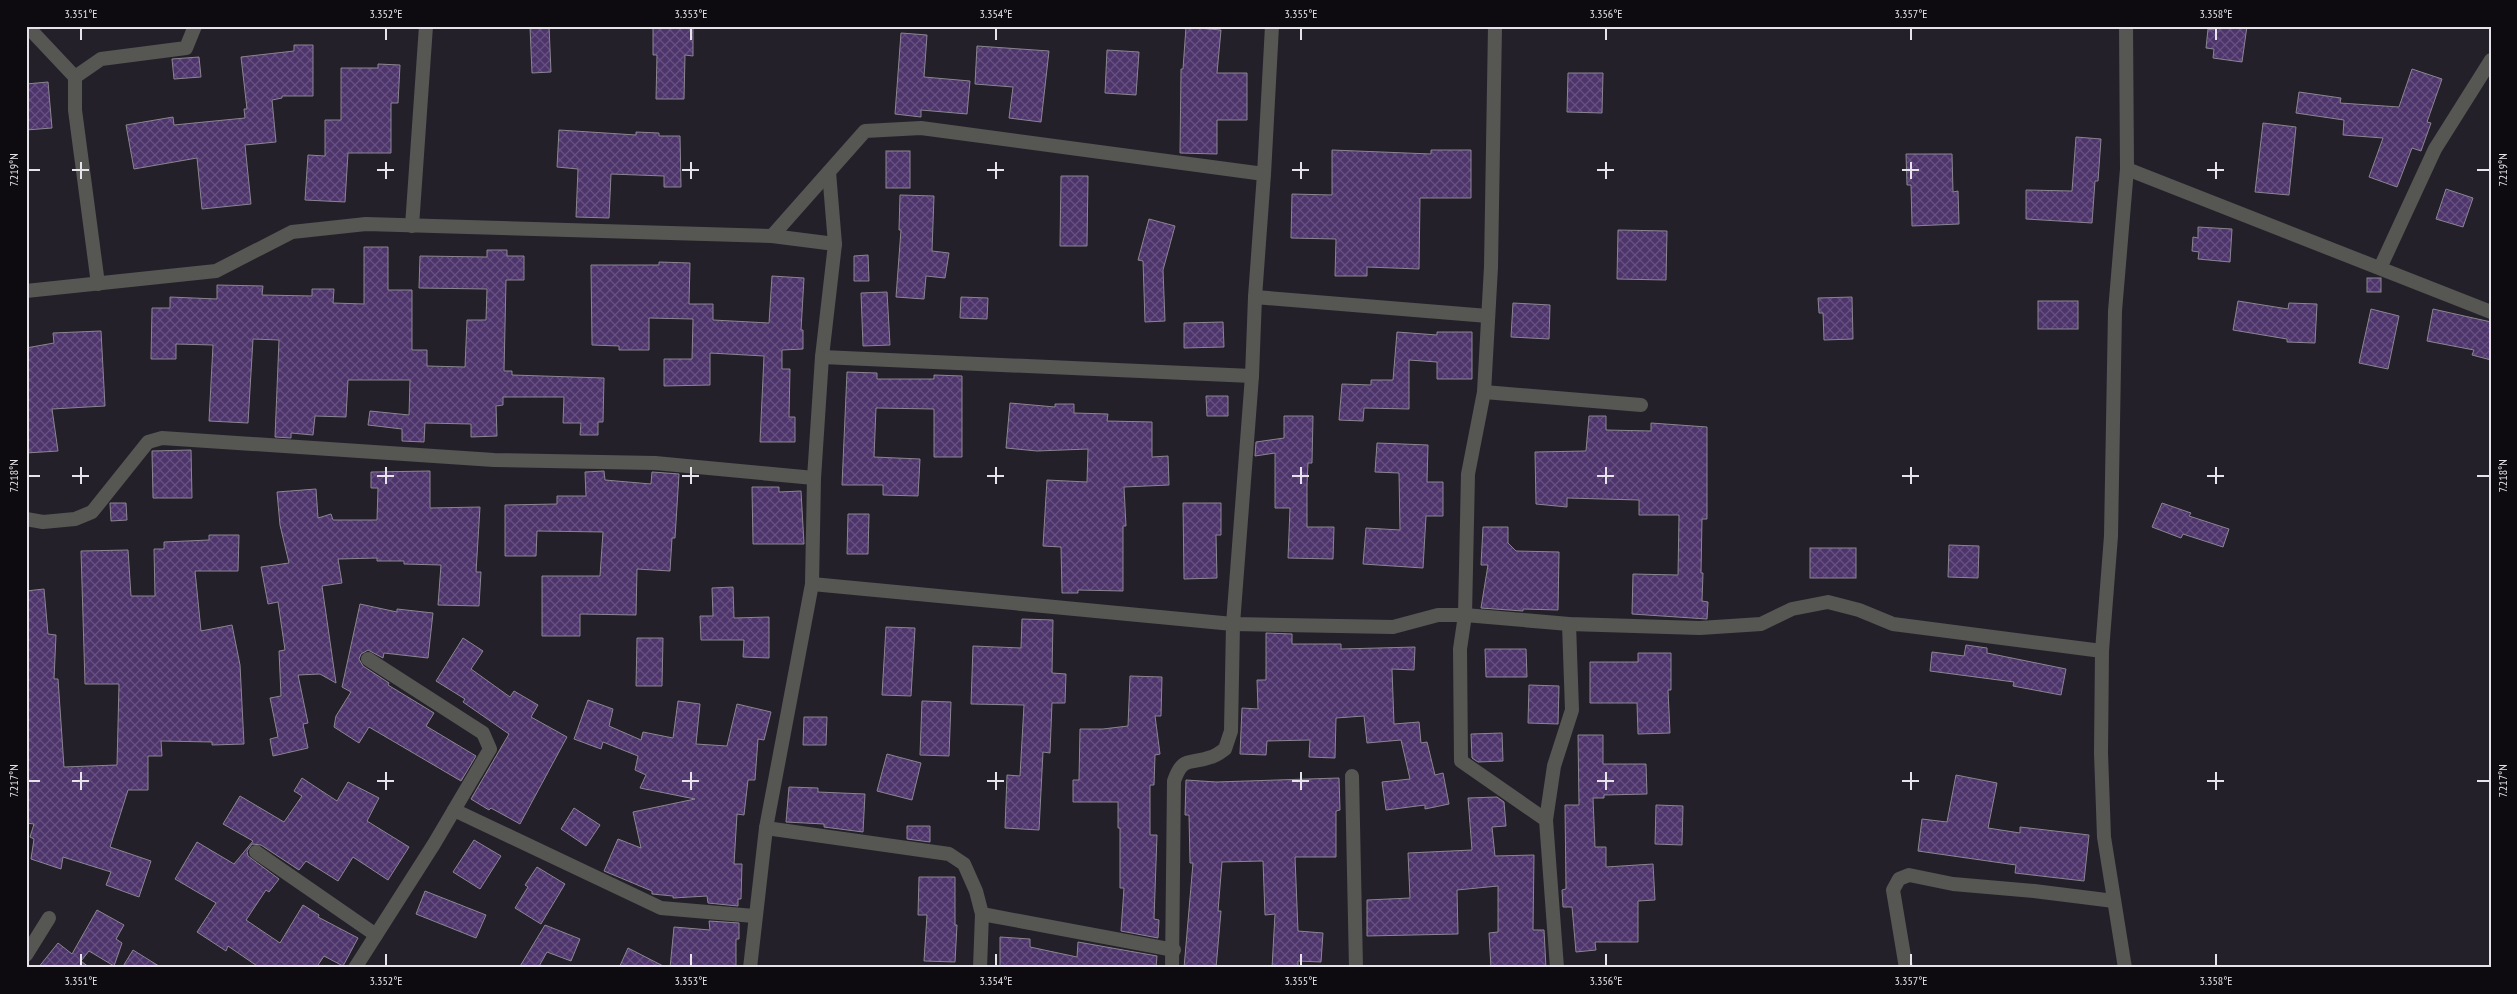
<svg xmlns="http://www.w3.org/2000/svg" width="2517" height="994" viewBox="0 0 2517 994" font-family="'PT Sans Narrow',sans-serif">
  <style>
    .building { fill: url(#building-cross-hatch); stroke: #898590 }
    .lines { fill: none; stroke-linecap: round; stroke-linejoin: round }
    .minor { stroke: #565752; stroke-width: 14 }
    .ticks { fill: none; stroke: #e6e3ea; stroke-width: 2 }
    .neatline { fill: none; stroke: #e6e3ea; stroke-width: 2 }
    .ticks-label { font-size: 12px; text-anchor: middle; fill: #e6e3ea }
  </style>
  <defs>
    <pattern id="building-cross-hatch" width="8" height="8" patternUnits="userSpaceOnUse" patternTransform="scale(1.25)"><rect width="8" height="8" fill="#4d346b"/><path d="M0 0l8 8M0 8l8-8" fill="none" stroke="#675180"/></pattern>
  </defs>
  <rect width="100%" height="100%" fill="#24202a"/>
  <g class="building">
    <path d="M549 26 551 72 532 73 530 27Z"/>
    <path d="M653 26 693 27V56L685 55 684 99H656L657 55H653Z"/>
    <path d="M2214 26H2247L2242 62 2213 58 2214 49 2206 48 2208 29 2214 30Z"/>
    <path d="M1186 27 1221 30 1217 73H1247V120H1217V154L1180 153 1181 69H1183Z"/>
    <path d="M901 33 927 35 924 77 970 81 967 114 921 110V117L895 114Z"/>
    <path d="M294 45H313V96H282V98L272 100 276 142 245 145 251 204 202 209 197 158 134 169 126 125 173 117 174 125 245 118 244 109H247L241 57 294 51Z"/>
    <path d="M977 46 1049 51 1041 122 1009 118 1013 87 975 84Z"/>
    <path d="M1107 50 1139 52 1136 95 1105 93Z"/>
    <path d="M199 57 201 77 174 79 172 59Z"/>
    <path d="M378 64 400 65 398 103H391V153H348L345 202 305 200 308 155 325 156V120H341V68H378Z"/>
    <path d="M2412 69 2442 79 2427 122 2431 123 2421 151 2412 148 2397 187 2369 177 2383 138 2343 135 2344 120 2296 113 2299 92 2341 98 2340 103 2399 107Z"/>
    <path d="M1568 73H1603L1602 113 1567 112Z"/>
    <path d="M48 82 52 128 26 130V84Z"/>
    <path d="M2263 123 2296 127 2289 195 2255 192Z"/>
    <path d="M559 130 636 135V132L659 133V136H680L681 187H664V176L611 174 609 218 576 217 578 169 557 167Z"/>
    <path d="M2076 137 2101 139 2098 181H2095L2092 223 2026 219V190L2072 191Z"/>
    <path d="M1332 150 1431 154V150H1471V198H1420L1419 269 1367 267V276H1335L1336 239 1291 238 1292 194 1332 195Z"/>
    <rect x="886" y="151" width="24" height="37"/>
    <path d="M1906 154H1952L1953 192 1958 191 1959 224 1912 226 1911 185H1907Z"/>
    <path d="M1061 176H1088L1087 246H1060Z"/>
    <path d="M2446 189 2473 198 2463 227 2436 219Z"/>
    <path d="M900 195 934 196 932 251 949 253 945 278 926 276 924 299 896 297 901 230H899Z"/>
    <path d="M1149 219 1175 226 1163 270 1165 321 1145 322 1143 261 1138 260Z"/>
    <path d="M2198 227 2232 229 2230 262 2198 259 2199 252 2192 251 2193 237 2198 238Z"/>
    <path d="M1618 230 1667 231 1666 280 1617 279Z"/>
    <path d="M364 247H388V290H412V350H427V366L465 367 467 320H486L487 289 419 288 420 256 487 257V250H507V256H524V280H506L504 371H512V375L604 378 603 422H598V435H580L581 423H563L564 397H503V405L496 406 497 436 471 437V424L425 423 424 442 402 441V429L368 425 370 411 409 415 410 380H348L346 417 315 416 313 435 291 433V438L275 437 279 340 253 339 248 423 209 421 213 345 176 344V359H151L152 308H170V297L217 299V285L263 286 262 295 312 296V289H334L333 303 364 304Z"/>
    <path d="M868 255 869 281H854V256Z"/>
    <path d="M659 262 690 263 689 304H713V320L769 323 772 276 804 278 801 330H803V349L782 350V369H790L789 417H795V442H760L764 356 710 353V385L664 386V359H692L693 319 649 318V350H619V346L592 345 591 265H659Z"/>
    <rect x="2367" y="278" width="14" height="14"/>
    <path d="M887 292 890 345 863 346 861 293Z"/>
    <path d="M961 297 988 298 987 319 960 318Z"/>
    <path d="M1852 297 1853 339 1824 340 1823 313H1819L1818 298Z"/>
    <rect x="2038" y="301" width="40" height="28"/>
    <path d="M2238 301 2288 309 2289 303 2317 304 2315 343 2287 342V339L2233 330Z"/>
    <path d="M1513 303 1550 305 1549 339 1511 337Z"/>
    <path d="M2371 309 2399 316 2388 369 2359 363Z"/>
    <path d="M2433 309 2491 322V360L2472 355 2474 350 2427 341Z"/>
    <path d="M1223 322 1224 347 1184 348V323Z"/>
    <path d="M101 331 105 406 52 409 58 451 26 453V348L54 343 53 333Z"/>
    <path d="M1397 332 1437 335V332H1472V379H1437V362L1409 360V409L1364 408 1363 421 1339 420 1342 384 1371 385V380H1393Z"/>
    <path d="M847 372 877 373V379H934V375L962 376V457H934V409L876 408 874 457 920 459 918 496 883 495V485H842Z"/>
    <path d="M1206 396H1228V416H1207Z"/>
    <path d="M1010 403 1055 407V404H1074V413L1108 414 1107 421 1152 422V457L1168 456 1169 485 1124 487 1126 526H1123V591L1078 590V593H1062L1061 547 1043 546 1047 480 1087 482 1088 449 1037 451 1006 448Z"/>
    <path d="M1284 416H1313L1312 463H1308L1307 485V527H1334L1333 559 1288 558 1290 508H1275V453L1255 456 1256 442 1284 438Z"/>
    <path d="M1589 416H1606V430L1651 431V423L1707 427V519H1702L1701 573H1703L1702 601 1708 602 1707 619 1632 614 1633 574 1678 575 1679 515H1639V500L1567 498V507L1536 504 1535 452 1586 451Z"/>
    <path d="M1377 443 1428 445 1427 482H1443V516H1426L1423 568 1363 564 1366 528 1400 530 1399 473 1375 472Z"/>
    <path d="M191 450 192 498H153L152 451Z"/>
    <path d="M430 471V508L480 507 476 572H481L479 606 438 605 441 565 404 564V561H377V558L338 559 342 583 322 586 336 683 320 674 298 675 308 723 303 724 308 748 273 756 270 739 278 737 270 698 281 696 279 651 285 650 278 602 268 604 261 567 289 563 280 525 277 492 316 489 318 518 331 514 333 520H377L378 488H371V472Z"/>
    <path d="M604 471 605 480 651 484 652 472 679 474 675 538H672L670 571 637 569 636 615 580 614V636H542V576H600L603 532 537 531 536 556H505V505L557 504V496H586L585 472Z"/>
    <path d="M752 487H779V492L801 491 804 544H753Z"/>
    <path d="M110 503H126L127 520 111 521Z"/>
    <path d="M1183 503H1221V535H1216L1217 578 1184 579Z"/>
    <path d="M2162 503 2191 513 2189 516 2229 529 2223 547 2183 534 2181 538 2152 527Z"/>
    <path d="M848 514H869L868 554H847Z"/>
    <path d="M1483 527H1508V543L1516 551 1559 552 1558 610 1523 609V611L1481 608 1488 565H1481Z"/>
    <path d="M209 535H239L238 571H195L201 631 232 625 240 665 244 744 212 745V742L161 741 162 756H148V790H128L110 847 151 861 139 897 106 885 111 872 63 857 61 869 31 859 34 839 30 837 34 824 26 823V591L44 589 48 634 56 635 54 679H58L64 767 117 765 119 684H85L81 551 128 550 131 596H155L154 549H164V542L209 540Z"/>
    <path d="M1949 545 1979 546 1978 578 1948 577Z"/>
    <rect x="1810" y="548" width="46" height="30"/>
    <path d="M733 587 734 618 769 617V658L743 657 744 640H701L700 616H713L712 588Z"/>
    <path d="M360 604 397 612V609L433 613 428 658 384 653 383 658 368 650 361 654 359 659 363 666 389 683 388 685 434 713 426 726 476 756 461 781 369 727 359 743 334 727 336 716 351 692 342 687Z"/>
    <path d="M1022 619 1053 620 1052 673 1066 674 1065 703H1052L1050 753 1043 752 1039 830 1005 828 1007 775 1020 776 1024 705 971 704 973 646 1021 648Z"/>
    <path d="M886 627 915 628 911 696 882 695Z"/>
    <path d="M1266 633 1292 634V644H1341V649L1415 647 1414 670 1392 669 1394 724 1419 722 1421 743 1427 742 1435 775 1443 773 1449 804 1425 809V805L1386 810 1382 782 1410 779 1401 740 1367 743 1364 716 1336 718 1335 758 1309 757 1310 740 1267 741 1266 755 1240 754 1242 708 1258 709 1257 680H1266Z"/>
    <path d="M463 638 483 651 471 669 510 697 514 691 538 705 531 717 567 737 520 824 491 808 489 810 471 799 509 734 463 702 465 699 436 681Z"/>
    <path d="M637 638H663L662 686H636Z"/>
    <path d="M1966 645 1987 648V653L2066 669 2061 695 2013 686 2014 682 1930 671 1932 652 1964 656Z"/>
    <path d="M1485 649H1526L1527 677H1486Z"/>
    <path d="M1638 653H1671V690H1668L1670 733 1638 734 1637 703H1590V662H1638Z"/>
    <path d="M1130 676 1162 677 1161 716H1155L1160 754 1155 755 1154 785H1150V835H1157L1154 919 1159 920 1158 938 1121 931 1124 888H1120V828H1118V802H1073V780H1079L1080 729H1103L1128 726Z"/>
    <path d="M1529 685 1559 686 1558 724 1528 723Z"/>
    <path d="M588 700 613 709 609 726 641 740 643 732 673 738 678 701 700 704 696 744 727 746 737 704 771 712 764 740 758 739 755 780H748L744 815 737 814 734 864H742L741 899H738V906L708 903 707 896 673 898V896L652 894V891L604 871 618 839 641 848 633 812 695 799 640 788 646 775 635 770 638 756 603 742 601 749 574 739Z"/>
    <path d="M922 701 951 702 949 756 920 755Z"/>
    <path d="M804 717H827L826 745H803Z"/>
    <path d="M1502 733 1503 761 1478 762 1472 758 1471 734Z"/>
    <path d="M1578 735H1603V764H1646L1647 794 1604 795V798H1593L1595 847H1606V867L1653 864 1655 900 1638 901V942H1595L1596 950 1576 952 1572 907H1563L1562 890 1566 889 1565 805H1579Z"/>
    <path d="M887 754 921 763 912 800 877 791Z"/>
    <path d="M1956 775 1997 783 1988 828 2020 833V827L2089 835 2084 881 2015 873 2016 865 1918 851 1922 819 1947 822Z"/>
    <path d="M302 778 337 801 348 782 379 798 367 821 409 847 388 880 353 857 338 881 306 861 299 870 261 845 252 844 247 851 248 856 279 879 269 892 266 890 246 920 280 943 303 905 319 915 318 917 358 938 343 966 324 956 316 968H260L228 946 226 951 197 932 216 903 175 879 197 842 234 864 253 841 223 824 240 796 284 822 302 796 294 791Z"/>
    <path d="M1339 778 1340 810 1336 811V857H1295L1298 931 1323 933 1321 962 1298 961V968H1272L1275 914 1265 915 1263 861 1222 862 1218 911H1221L1216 968H1184L1193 863H1190L1189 815H1185L1186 780 1216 782Z"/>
    <path d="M789 787 818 788V792L865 794 863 832 824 827V824L786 822Z"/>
    <path d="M1497 797 1504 802 1506 826 1492 827 1495 856 1534 855 1533 930H1544L1546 968H1491L1489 933 1498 932V886L1457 890 1458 934 1367 936V900L1410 898 1408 853 1472 850 1468 798Z"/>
    <path d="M1656 805 1683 806 1682 845 1655 844Z"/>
    <path d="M574 808 600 825 586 846 561 829Z"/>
    <path d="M907 826H930V842L907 839Z"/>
    <path d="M474 840 501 856 480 889 453 872Z"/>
    <path d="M537 867 565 884 541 924 515 908 528 887 525 885Z"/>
    <path d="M919 877H955V925H957L955 962 924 961 927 915H918Z"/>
    <path d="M425 891 486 915 476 938 416 914Z"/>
    <path d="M97 910 124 925 116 939 122 943 114 966 89 951 81 961 90 968H38L58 943 72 954Z"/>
    <path d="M709 921 739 923V939H736V968H670L674 927 710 930Z"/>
    <path d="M545 925 580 939 571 961 547 952 538 968H519Z"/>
    <path d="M1000 937 1030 939V947L1077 957 1078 942 1157 956 1156 968H1000Z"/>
    <path d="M628 948 667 968H619Z"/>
    <path d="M133 950 162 968H122Z"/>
  </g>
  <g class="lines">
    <g class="minor">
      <path d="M27 26 75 77"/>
      <path d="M1495 26 1491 267 1484 392 1468 474 1465 615 1460 649 1461 761 1546 820"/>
      <path d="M2127 169 2491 312"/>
      <path d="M412 226 426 26"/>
      <path d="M772 236 835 244"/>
      <path d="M2380 268 2435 149 2491 60"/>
      <path d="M98 284 75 110V77L101 59 186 48 195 26"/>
      <path d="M26 291 216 271 292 232 366 224 772 236 865 131 921 128 1264 174 1272 26"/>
      <path d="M1255 297 1488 316"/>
      <path d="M822 357 1252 376"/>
      <path d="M1484 392 1641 405"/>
      <path d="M26 519 43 522 75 519 92 512 148 442 162 438 494 460 655 463 814 478"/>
      <path d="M812 584 1233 624 1393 627 1438 615H1465L1569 624 1700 628 1761 624 1792 609 1828 602 1859 610 1893 624 2102 651"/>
      <path d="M1352 776 1356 968"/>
      <path d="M454 810 661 908 754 916"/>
      <path d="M766 828 949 854 964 864 976 891 982 914 1174 950"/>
      <path d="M256 852 376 935"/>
      <path d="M26 955 49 918"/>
      <path d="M355 968 434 844 490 749 483 733 368 659"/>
      <path d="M750 968 766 828 812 584 814 478 822 357 835 244 829 172"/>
      <path d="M980 968 982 914"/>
      <path d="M1172 968 1174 781C1183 755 1190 765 1211 757 1216 756 1221 752 1225 749L1231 731 1233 624 1252 376 1255 297 1264 174"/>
      <path d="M1557 968 1546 820 1554 766 1572 710 1569 624"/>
      <path d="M1906 968 1893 890 1899 879 1909 875 1953 884 2034 891 2114 901"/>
      <path d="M2125 968 2104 837 2101 753 2102 651 2111 536 2115 311 2127 169 2126 26"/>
    </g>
  </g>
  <path class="ticks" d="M81 28V40M386 28V40M691 28V40M996 28V40M1301 28V40M1606 28V40M1911 28V40M2216 28V40M81 162V179M386 162V179M691 162V179M996 162V179M1301 162V179M1606 162V179M1911 162V179M2216 162V179M28 170H40M72 170H89M377 170H394M682 170H699M987 170H1004M1292 170H1309M1597 170H1614M1902 170H1919M2207 170H2224M2477 170H2490M81 467V484M386 467V484M691 467V484M996 467V484M1301 467V484M1606 467V484M1911 467V484M2216 467V484M28 476H40M72 476H89M377 476H394M682 476H699M987 476H1004M1292 476H1309M1597 476H1614M1902 476H1919M2207 476H2224M2477 476H2490M81 772V790M386 772V790M691 772V790M996 772V790M1301 772V790M1606 772V790M1911 772V790M2216 772V790M28 781H40M72 781H89M377 781H394M682 781H699M987 781H1004M1292 781H1309M1597 781H1614M1902 781H1919M2207 781H2224M2477 781H2490M81 954V966M386 954V966M691 954V966M996 954V966M1301 954V966M1606 954V966M1911 954V966M2216 954V966"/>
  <rect width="2517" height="994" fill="none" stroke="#0d0b0f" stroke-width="55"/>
  <rect x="28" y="28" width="2462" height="938" class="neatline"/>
  <g class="ticks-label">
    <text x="81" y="18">3.351°E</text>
    <text x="386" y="18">3.352°E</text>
    <text x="691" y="18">3.353°E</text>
    <text x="996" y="18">3.354°E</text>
    <text x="1301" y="18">3.355°E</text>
    <text x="1606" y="18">3.356°E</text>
    <text x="1911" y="18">3.357°E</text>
    <text x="2216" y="18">3.358°E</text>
    <text transform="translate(14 170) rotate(-90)" y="4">7.219°N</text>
    <text transform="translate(2503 170) rotate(-90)" y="4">7.219°N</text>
    <text transform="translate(14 476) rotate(-90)" y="4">7.218°N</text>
    <text transform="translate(2503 476) rotate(-90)" y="4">7.218°N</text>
    <text transform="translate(14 781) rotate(-90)" y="4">7.217°N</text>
    <text transform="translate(2503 781) rotate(-90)" y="4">7.217°N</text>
    <text x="81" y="985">3.351°E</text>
    <text x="386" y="985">3.352°E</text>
    <text x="691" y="985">3.353°E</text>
    <text x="996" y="985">3.354°E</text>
    <text x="1301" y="985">3.355°E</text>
    <text x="1606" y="985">3.356°E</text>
    <text x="1911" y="985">3.357°E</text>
    <text x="2216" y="985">3.358°E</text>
  </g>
</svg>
